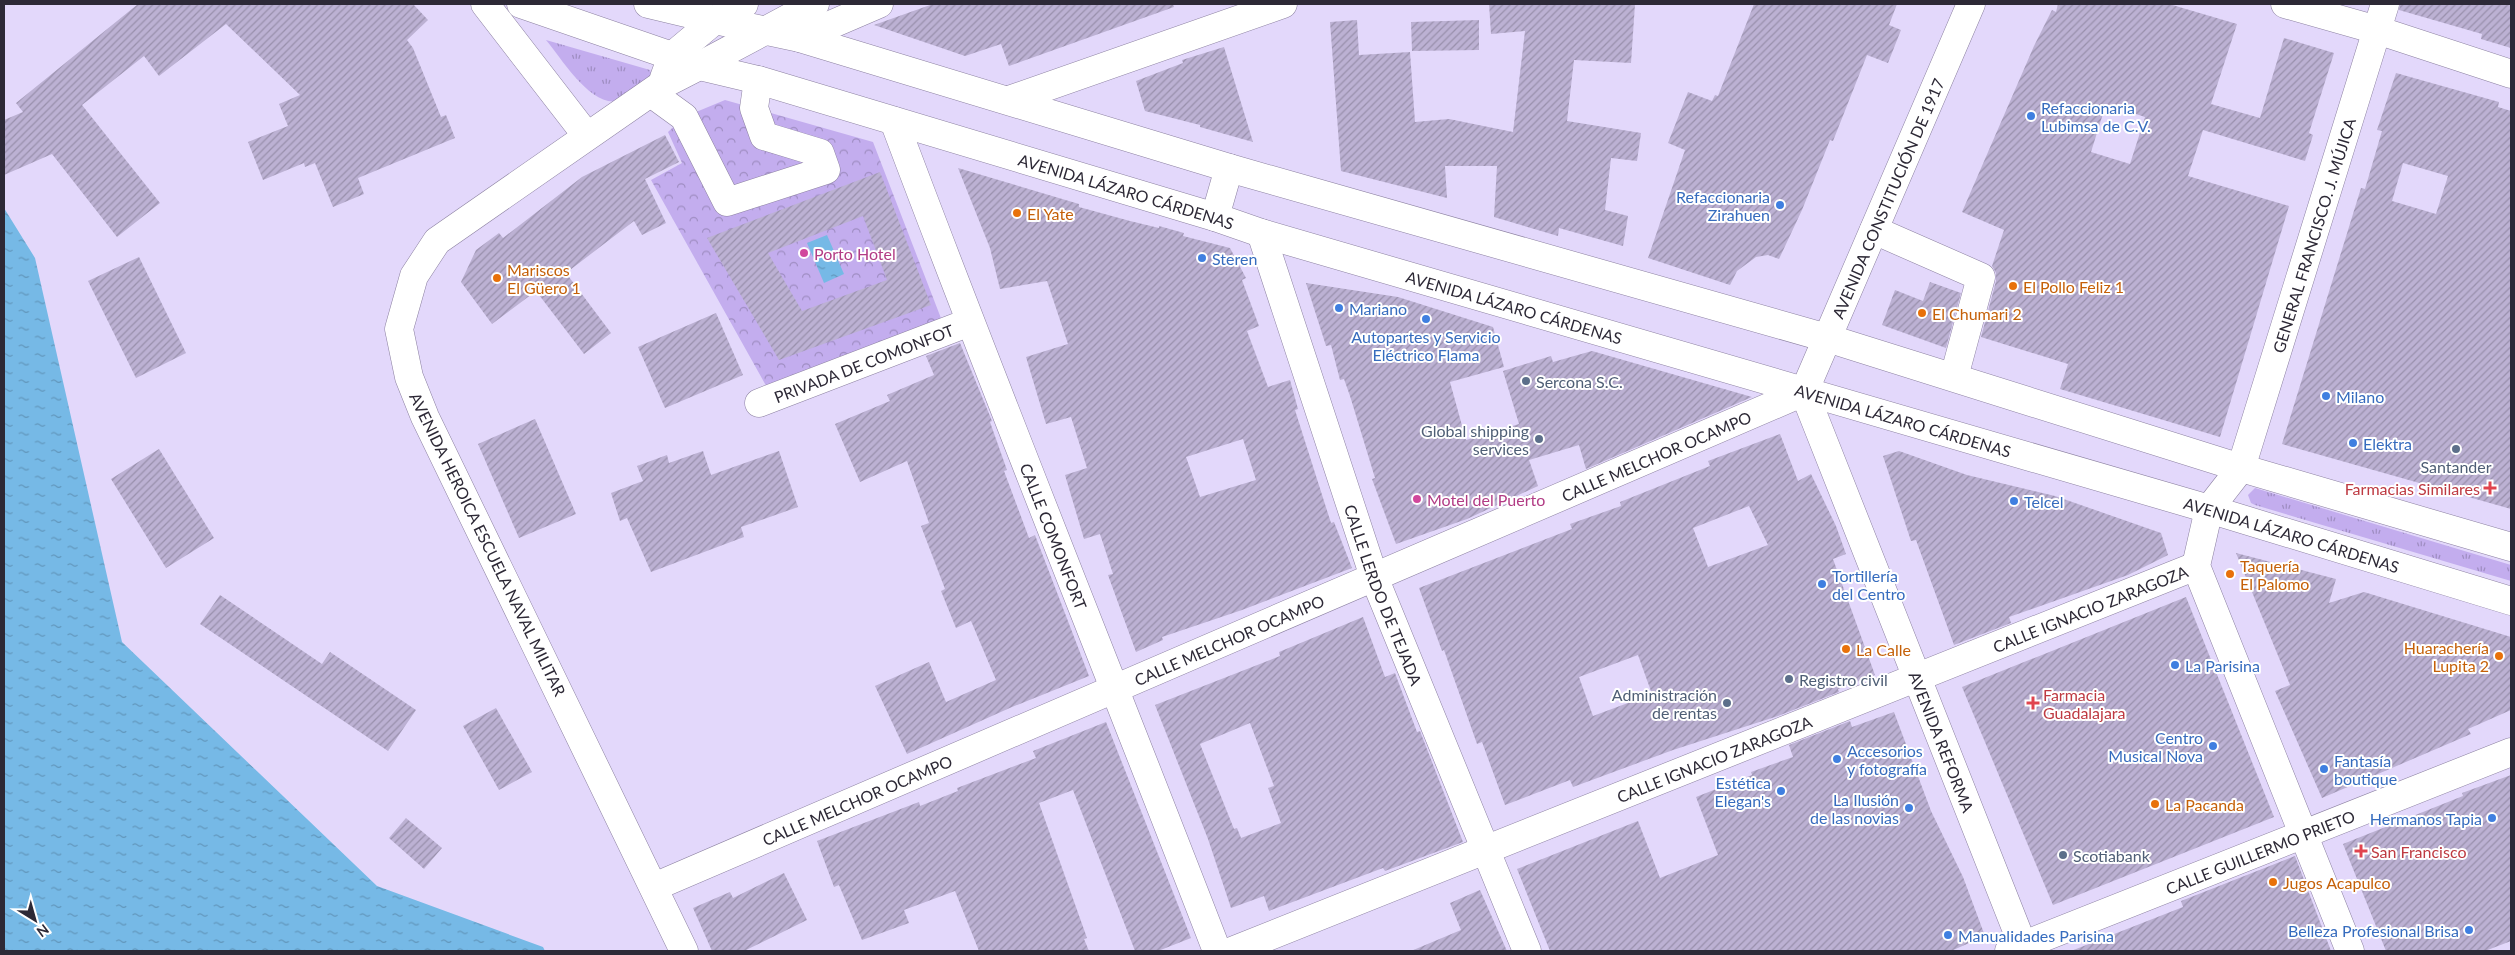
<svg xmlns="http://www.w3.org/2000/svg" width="2515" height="955" viewBox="0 0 2515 955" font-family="Lato,sans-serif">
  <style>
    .grass { fill: url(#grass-tufts) }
    .park { fill: url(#park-crowns) }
    .water { fill: url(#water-ripples) }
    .building { fill: url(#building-hatch); fill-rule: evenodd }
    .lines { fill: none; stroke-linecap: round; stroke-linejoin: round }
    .minor-casing { stroke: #8c81a1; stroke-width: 29 }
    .major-casing { stroke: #8c81a1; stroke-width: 29 }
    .minor { stroke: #fff; stroke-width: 28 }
    .major { stroke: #fff; stroke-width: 28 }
    .shop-dot { fill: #3f7fe0; stroke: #fff; stroke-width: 2 }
    .food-dot { fill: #e8710a; stroke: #fff; stroke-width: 2 }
    .hotel-dot { fill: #d1479c; stroke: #fff; stroke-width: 2 }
    .service-dot { fill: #5c6f8a; stroke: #fff; stroke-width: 2 }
    .health-dot { fill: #e0444e; stroke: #fff; stroke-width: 2 }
    .labels { text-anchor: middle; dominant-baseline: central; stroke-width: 4; stroke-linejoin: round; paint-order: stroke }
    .shop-label { font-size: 16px; fill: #366cbe; stroke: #fff; text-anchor: start }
    .street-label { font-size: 16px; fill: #2d2936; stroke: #fff }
    .food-label { font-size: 16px; fill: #c56008; stroke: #fff; text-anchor: start }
    .hotel-label { font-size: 16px; fill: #b23c85; stroke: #fff; text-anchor: start }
    .service-label { font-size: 16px; fill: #4e5e75; stroke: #fff; text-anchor: start }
    .health-label { font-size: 16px; fill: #be3a42; stroke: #fff; text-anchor: start }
  </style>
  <defs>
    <pattern id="grass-tufts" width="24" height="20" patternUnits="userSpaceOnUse" patternTransform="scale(1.25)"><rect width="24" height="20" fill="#c3adee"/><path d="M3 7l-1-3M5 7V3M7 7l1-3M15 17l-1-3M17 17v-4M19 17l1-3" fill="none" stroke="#9f8dc2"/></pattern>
    <pattern id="park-crowns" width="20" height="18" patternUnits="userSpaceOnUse" patternTransform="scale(1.25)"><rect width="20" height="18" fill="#c3adee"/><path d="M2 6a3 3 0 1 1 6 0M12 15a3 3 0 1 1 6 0" fill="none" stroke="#9f8dc2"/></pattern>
    <pattern id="water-ripples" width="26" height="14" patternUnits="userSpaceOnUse" patternTransform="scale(1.25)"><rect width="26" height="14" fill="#76b9e6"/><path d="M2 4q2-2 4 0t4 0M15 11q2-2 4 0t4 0" fill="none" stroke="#6196bb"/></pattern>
    <pattern id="building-hatch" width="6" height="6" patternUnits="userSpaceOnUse" patternTransform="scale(1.25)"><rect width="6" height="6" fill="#bcb1d3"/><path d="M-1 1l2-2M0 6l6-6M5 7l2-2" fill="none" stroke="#9990ac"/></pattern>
  </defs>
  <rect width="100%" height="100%" fill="#e3d8fb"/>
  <g class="grass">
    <path d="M546 40 650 70 652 76C643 83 632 96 621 100 593 111 562 59 546 40Z"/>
    <path d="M2255 488 2511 565V581L2255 505 2251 503 2248 495Z"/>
  </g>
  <path class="park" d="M725 100 873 142 944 326 769 391 651 180 682 163 668 132 684 117Z"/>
  <g class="water">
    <path d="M4 208 35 258 122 642 377 886 543 947 545 951H4Z"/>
    <path d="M827 235 844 274 824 283 807 243Z"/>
  </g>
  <g class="building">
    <path d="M138 4H413L428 20 407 40 413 48 441 117 446 115 455 138 358 178 364 194 333 207 315 163 305 167 304 163 263 180 248 142 288 126 279 104 300 95 226 24 159 76 144 56 82 105 160 203 117 237 52 154 4 175V120L23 112 16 103Z"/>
    <path d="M933 4H1173L1174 7 1009 66 1001 44 965 56 874 25Z"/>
    <path d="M1489 4H1635L1631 63 1574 60 1567 121 1641 133 1637 161 1611 158 1605 210 1628 216 1623 246 1559 228 1558 236 1494 217 1497 166H1445L1447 198 1341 171 1330 22 1357 20 1359 55 1410 52 1415 122 1449 119 1513 132 1525 31 1491 34Z"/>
    <path d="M1754 4H1897L1889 25 1901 30 1888 63 1867 55 1833 141 1830 140 1802 210 1779 259 1768 255 1756 257 1737 271 1730 285 1648 258 1685 150 1668 143 1688 92 1712 101 1715 95 1718 96Z"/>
    <path d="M2058 4H2169L2237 24 2211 104 2260 118 2284 38 2334 53 2309 133 2313 135 2305 161 2203 130 2188 176 2289 206 2220 437 2060 389 2068 364 1981 337 1996 281V273L1992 266 2004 230 1962 212 2034 46 2052 10 2056 12ZM2106 104 2145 117 2130 164 2091 152Z"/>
    <path d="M2400 4H2511V48L2481 39 2482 34 2399 10Z"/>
    <path d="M1479 20V50L1412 51 1411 22Z"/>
    <path d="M1224 47 1253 142 1200 127V125L1145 111 1136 81 1183 63 1182 60Z"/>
    <path d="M2396 73 2499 102 2498 107 2511 111V509L2282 444 2361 188 2365 189 2382 131 2377 130ZM2403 163 2448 176 2436 214 2392 201Z"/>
    <path d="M665 135 679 162 645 179 666 223 642 235 634 221 566 273 611 333 584 354 536 291 492 324 461 282 476 250 499 233 503 238 582 177Z"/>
    <path d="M958 168 1079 204V207L1130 221 1159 228V226L1184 233 1183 236 1230 248 1246 278 1242 280 1259 326 1247 331 1268 387 1290 380 1298 409 1295 410 1331 523 1334 522 1352 568 1242 610 1162 637 1163 640 1136 652 1108 575 1113 574 1100 534 1084 539 1065 475 1087 468 1071 417 1046 424 1026 357 1068 344 1047 281 1000 289 990 248ZM1243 439 1256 480 1200 497 1186 457Z"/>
    <path d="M880 172 931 305 779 360 707 238ZM863 216 887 280 802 311 768 253Z"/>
    <path d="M139 257 186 353 136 378 88 281Z"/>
    <path d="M1930 282 1961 293 1946 348 1882 325 1895 290 1923 301Z"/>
    <path d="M1306 283 1398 297 1493 327 1504 367 1450 382 1466 440 1519 424 1503 371 1551 356 1553 362 1592 351 1752 397 1586 469 1579 445 1529 460 1538 486 1467 519 1396 544 1372 479 1375 478 1350 396 1344 379 1340 380 1331 345 1326 346Z"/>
    <path d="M716 313 743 375 665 408 638 347Z"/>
    <path d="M960 343 992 421 990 422 1007 470 1004 471 1029 538 1035 535 1089 676 1012 707 907 754 875 686 929 662 946 702 996 680 971 621 956 628 941 591 945 589 921 526 929 523 907 461 860 482 835 424 890 401 887 395 934 375 926 356Z"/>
    <path d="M535 419 576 514 519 538 478 444Z"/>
    <path d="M1780 434 1798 481 1811 474 1836 526 1846 554 1833 559 1875 675 1838 689 1839 692 1778 716 1673 750 1573 787 1570 780 1505 805 1482 742 1477 744 1444 650 1442 651 1419 588 1572 529 1570 524 1621 506 1620 502 1710 466 1708 461ZM1749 506 1768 545 1708 567 1693 528ZM1638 655 1652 694 1593 716 1579 677Z"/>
    <path d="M159 449 214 538 166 568 111 479Z"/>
    <path d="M703 451 711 475 779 451 798 507 741 527 744 537 651 572 627 518 620 521 611 493 643 481 637 466 667 455 669 463Z"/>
    <path d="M1899 451 1967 475 2055 496 2161 533 2168 555 2128 575 2009 617 2011 623 1954 645 1916 540 1911 541 1883 456Z"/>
    <path d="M2236 553 2336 579 2329 603 2364 592 2511 637V710L2468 729 2471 734 2322 798 2275 691 2290 685Z"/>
    <path d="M220 595 322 664 330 652 416 710 388 751 200 624Z"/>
    <path d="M2186 597 2274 817 2053 905 1962 687Z"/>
    <path d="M1363 617 1385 677 1395 673 1417 732 1420 731 1463 842 1385 871 1383 868 1269 911 1264 896 1231 908 1208 839 1155 705 1280 656 1279 652ZM1250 723 1274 786 1268 788 1281 823 1241 838 1237 828 1234 829 1200 744Z"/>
    <path d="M496 708 532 772 499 790 463 726Z"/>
    <path d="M1894 712 1931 811 1963 877 1985 936 1951 951H1550L1517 869 1638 821 1660 878 1718 855 1696 797 1752 775 1751 772 1793 757 1789 745 1850 721 1852 727Z"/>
    <path d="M1106 722 1191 938 1158 951H1135L1073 790 1039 803 1087 938 1084 939 1089 951H979L955 891 904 910 909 923 862 940 839 885 834 887 817 841 919 802 920 806 958 791 957 788 1036 758 1033 751Z"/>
    <path d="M2511 775V941L2485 951H2386L2343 844 2463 796 2462 793Z"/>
    <path d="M406 818 442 848 424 869 389 838Z"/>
    <path d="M2295 856 2331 951H2071L2183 907 2181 901Z"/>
    <path d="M784 873 807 920 744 951H712L693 908 730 892 733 898Z"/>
    <path d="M1480 890 1507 951H1411L1461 930 1450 903Z"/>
  </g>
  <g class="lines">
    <defs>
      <g id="minor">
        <path d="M485 4 587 136"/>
        <path d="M521 4 672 56 664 78"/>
        <path d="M648 4 715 20"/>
        <path d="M2285 4 2377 30 2511 74"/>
        <path d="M800 38 879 4"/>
        <path d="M651 93 684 117 727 202 826 170 820 153 764 136 754 108 758 80"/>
        <path d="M1009 100 1283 4"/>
        <path id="s1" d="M894 121C998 399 1110 674 1217 951"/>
        <path d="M1874 230 1981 277 1954 377"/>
        <path id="s2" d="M1261 233 1374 577 1527 951"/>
        <path id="s3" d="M759 403 970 322"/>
        <path id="s4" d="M654 887 1804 392 2025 951"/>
        <path d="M684 951 425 417 409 377 399 329 414 276 437 241 660 86 699 66"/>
        <path id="s5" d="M1232 951 2196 566"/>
        <path id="s6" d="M2009 951 2511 752"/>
        <path id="s7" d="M2350 951 2196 566 2209 509 2241 468 2385 4"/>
      </g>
      <g id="major">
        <path d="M715 20 800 38 1229 168 1827 338 2241 468 2511 547"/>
        <path id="s8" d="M672 56 699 66 758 80 1215 217 1261 233 2209 509 2511 601"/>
        <path d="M672 56 715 20 744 4"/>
        <path d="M699 66 815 4"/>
        <path d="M1215 217 1229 168"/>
        <path id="s9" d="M1804 392 1971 4"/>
      </g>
    </defs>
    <use href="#minor" class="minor-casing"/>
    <use href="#major" class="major-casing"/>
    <use href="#minor" class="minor"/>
    <use href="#major" class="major"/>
  </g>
  <g class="shop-dot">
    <circle cx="2031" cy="116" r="5"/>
    <circle cx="1780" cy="205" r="5"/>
    <circle cx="1202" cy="258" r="5"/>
    <circle cx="1339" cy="308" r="5"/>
    <circle cx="1426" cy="319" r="5"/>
    <circle cx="2326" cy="396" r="5"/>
    <circle cx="2353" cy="443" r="5"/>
    <circle cx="2014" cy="501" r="5"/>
    <circle cx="1822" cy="584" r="5"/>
    <circle cx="2175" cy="665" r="5"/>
    <circle cx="2213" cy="746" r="5"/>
    <circle cx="1837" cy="759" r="5"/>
    <circle cx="2324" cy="769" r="5"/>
    <circle cx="1781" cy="791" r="5"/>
    <circle cx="1909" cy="808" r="5"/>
    <circle cx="2492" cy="818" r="5"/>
    <circle cx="2469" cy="930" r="5"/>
    <circle cx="1948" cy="935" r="5"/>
  </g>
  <g class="food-dot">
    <circle cx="1017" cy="213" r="5"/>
    <circle cx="497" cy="278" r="5"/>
    <circle cx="2013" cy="286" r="5"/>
    <circle cx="1922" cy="313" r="5"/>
    <circle cx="2230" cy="574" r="5"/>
    <circle cx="1846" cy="649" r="5"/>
    <circle cx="2499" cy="656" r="5"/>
    <circle cx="2155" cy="804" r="5"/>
    <circle cx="2273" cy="882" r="5"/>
  </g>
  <g class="hotel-dot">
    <circle cx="804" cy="253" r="5"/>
    <circle cx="1417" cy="499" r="5"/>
  </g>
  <g class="service-dot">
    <circle cx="1526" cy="381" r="5"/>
    <circle cx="1539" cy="439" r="5"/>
    <circle cx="2456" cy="449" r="5"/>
    <circle cx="1789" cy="679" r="5"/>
    <circle cx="1727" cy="703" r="5"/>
    <circle cx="2063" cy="855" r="5"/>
  </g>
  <g class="health-dot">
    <path d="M2487.5 480.5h5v5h5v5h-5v5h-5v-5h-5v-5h5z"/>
    <path d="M2030.5 695.5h5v5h5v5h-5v5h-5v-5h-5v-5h5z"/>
    <path d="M2358.5 843.5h5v5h5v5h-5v5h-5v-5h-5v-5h5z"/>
  </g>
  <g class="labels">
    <g class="shop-label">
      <text x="2041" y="107">Refaccionaria<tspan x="2041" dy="18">Lubimsa de C.V.</tspan></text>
      <text x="1770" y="196" text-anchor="end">Refaccionaria<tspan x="1770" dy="18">Zirahuen</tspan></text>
      <text x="1212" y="258">Steren</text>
      <text x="1349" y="308">Mariano</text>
      <text x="1426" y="336" text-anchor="middle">Autopartes y Servicio<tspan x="1426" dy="18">Eléctrico Flama</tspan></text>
      <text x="2336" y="396">Milano</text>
      <text x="2363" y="443">Elektra</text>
      <text x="2024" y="501">Telcel</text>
      <text x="1832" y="575">Tortillería<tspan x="1832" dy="18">del Centro</tspan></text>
      <text x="2185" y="665">La Parisina</text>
      <text x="2203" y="737" text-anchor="end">Centro<tspan x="2203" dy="18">Musical Nova</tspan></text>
      <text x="1847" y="750">Accesorios<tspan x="1847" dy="18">y fotografía</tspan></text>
      <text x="2334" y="760">Fantasía<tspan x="2334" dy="18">boutique</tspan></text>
      <text x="1771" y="782" text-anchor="end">Estética<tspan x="1771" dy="18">Elegan's</tspan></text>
      <text x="1899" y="799" text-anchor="end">La Ilusión<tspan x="1899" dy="18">de las novias</tspan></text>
      <text x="2482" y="818" text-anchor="end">Hermanos Tapia</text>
      <text x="2459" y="930" text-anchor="end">Belleza Profesional Brisa</text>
      <text x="1958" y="935">Manualidades Parisina</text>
    </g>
    <g class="street-label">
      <text stroke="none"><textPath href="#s8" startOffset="474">AVENIDA LÁZARO CÁRDENAS</textPath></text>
      <text stroke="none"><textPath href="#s9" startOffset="211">AVENIDA CONSTITUCIÓN DE 1917</textPath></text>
      <text stroke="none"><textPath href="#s7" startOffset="769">GENERAL FRANCISCO. J. MÚJICA</textPath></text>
      <text stroke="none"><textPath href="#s8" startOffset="879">AVENIDA LÁZARO CÁRDENAS</textPath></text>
      <text stroke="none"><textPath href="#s3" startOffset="112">PRIVADA DE COMONFOT</textPath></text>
      <text stroke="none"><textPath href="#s8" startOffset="1284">AVENIDA LÁZARO CÁRDENAS</textPath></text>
      <text stroke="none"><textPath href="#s4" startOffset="1091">CALLE MELCHOR OCAMPO</textPath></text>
      <text stroke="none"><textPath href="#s8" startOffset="1689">AVENIDA LÁZARO CÁRDENAS</textPath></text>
      <text stroke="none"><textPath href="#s1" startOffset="445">CALLE COMONFORT</textPath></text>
      <text transform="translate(488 544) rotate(64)">AVENIDA HEROICA ESCUELA NAVAL MILITAR</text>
      <text stroke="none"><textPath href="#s2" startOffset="382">CALLE LERDO DE TEJADA</textPath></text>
      <text stroke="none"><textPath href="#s5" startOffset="924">CALLE IGNACIO ZARAGOZA</textPath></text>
      <text stroke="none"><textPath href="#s4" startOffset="626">CALLE MELCHOR OCAMPO</textPath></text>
      <text stroke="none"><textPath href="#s4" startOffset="1628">AVENIDA REFORMA</textPath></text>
      <text stroke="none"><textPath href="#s5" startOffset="519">CALLE IGNACIO ZARAGOZA</textPath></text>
      <text stroke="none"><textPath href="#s4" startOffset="221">CALLE MELCHOR OCAMPO</textPath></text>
      <text stroke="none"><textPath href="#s6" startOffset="270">CALLE GUILLERMO PRIETO</textPath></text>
    </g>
    <g class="food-label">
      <text x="1027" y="213">El Yate</text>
      <text x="507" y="269">Mariscos<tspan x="507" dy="18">El Güero 1</tspan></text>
      <text x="2023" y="286">El Pollo Feliz 1</text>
      <text x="1932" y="313">El Chumari 2</text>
      <text x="2240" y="565">Taquería<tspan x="2240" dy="18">El Palomo</tspan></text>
      <text x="2489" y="647" text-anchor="end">Huarachería<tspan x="2489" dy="18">Lupita 2</tspan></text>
      <text x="1856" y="649">La Calle</text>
      <text x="2165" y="804">La Pacanda</text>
      <text x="2283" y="882">Jugos Acapulco</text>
    </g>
    <g class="hotel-label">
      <text x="814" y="253">Porto Hotel</text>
      <text x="1427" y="499">Motel del Puerto</text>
    </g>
    <g class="service-label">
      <text x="1536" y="381">Sercona S.C.</text>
      <text x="1529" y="430" text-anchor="end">Global shipping<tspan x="1529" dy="18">services</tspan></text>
      <text x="2456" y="466" text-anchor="middle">Santander</text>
      <text x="1799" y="679">Registro civil</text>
      <text x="1717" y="694" text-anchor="end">Administración<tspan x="1717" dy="18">de rentas</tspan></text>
      <text x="2073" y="855">Scotiabank</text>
    </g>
    <g class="health-label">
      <text x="2480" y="488" text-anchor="end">Farmacias Similares</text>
      <text x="2043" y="694">Farmacia<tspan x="2043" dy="18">Guadalajara</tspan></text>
      <text x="2371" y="851">San Francisco</text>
    </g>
  </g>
  <rect width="2515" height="955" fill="none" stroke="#2d2936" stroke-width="10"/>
  <g transform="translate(35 920) rotate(143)" stroke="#ffffff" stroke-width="4" paint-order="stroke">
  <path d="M0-4L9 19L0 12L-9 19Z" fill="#2d2936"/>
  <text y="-8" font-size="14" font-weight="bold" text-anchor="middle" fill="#2d2936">N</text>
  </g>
</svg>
